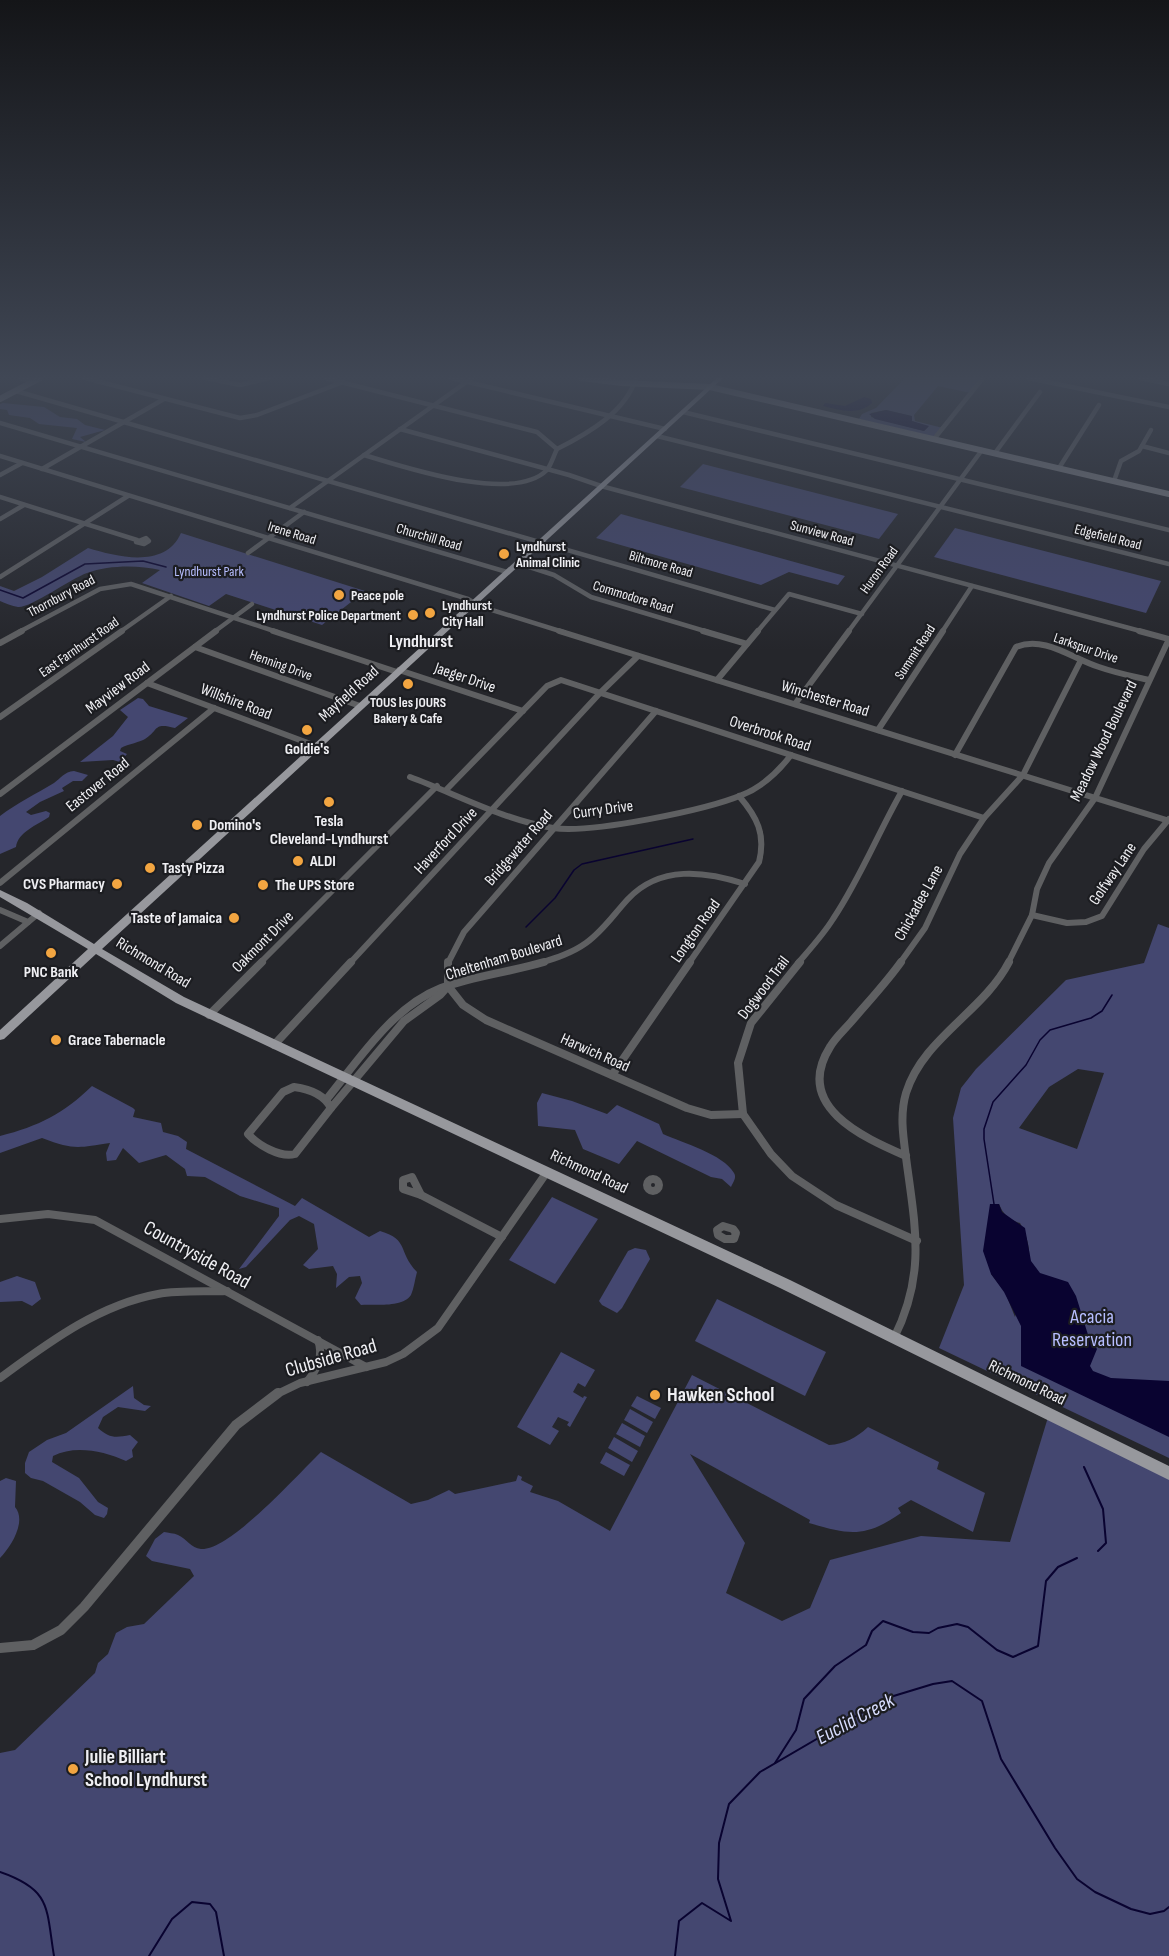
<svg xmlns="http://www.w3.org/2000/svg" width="1169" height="1956" viewBox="0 0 1169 1956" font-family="'Sofia Sans Condensed',sans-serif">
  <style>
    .green { fill: #444770; fill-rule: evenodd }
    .water { fill: #090330 }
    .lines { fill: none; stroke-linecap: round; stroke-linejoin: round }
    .stream-far1 { stroke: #090330; stroke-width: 1.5 }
    .stream { stroke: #090330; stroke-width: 2 }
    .street-far3 { stroke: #5f6062; stroke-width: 4.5 }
    .street-far2 { stroke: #5f6062; stroke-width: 6 }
    .street-far1 { stroke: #5f6062; stroke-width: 8 }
    .street { stroke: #5f6062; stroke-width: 10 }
    .secondary { stroke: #7f8084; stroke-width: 6 }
    .primary { fill: #97989d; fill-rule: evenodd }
    .poi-dot { fill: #f2a541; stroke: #1c1d21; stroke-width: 2 }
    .labels { text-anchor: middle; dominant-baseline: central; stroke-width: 4.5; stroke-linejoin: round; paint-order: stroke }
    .far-street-label { font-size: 14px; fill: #efeff3; stroke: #1c1d21 }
    .far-poi-label { font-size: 14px; font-weight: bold; fill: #efeff3; stroke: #1c1d21; text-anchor: start }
    .far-park-label { font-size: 14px; fill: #b7beff; stroke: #1c1d21 }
    .street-label { font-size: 16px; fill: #efeff3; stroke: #1c1d21 }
    .poi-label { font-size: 16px; font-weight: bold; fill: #efeff3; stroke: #1c1d21; text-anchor: start }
    .far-district-label { font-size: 18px; font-weight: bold; fill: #efeff3; stroke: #1c1d21 }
    .near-street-label { font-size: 20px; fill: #efeff3; stroke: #1c1d21 }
    .near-park-label { font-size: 20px; fill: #b7beff; stroke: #1c1d21 }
    .near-poi-label { font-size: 20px; font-weight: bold; fill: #efeff3; stroke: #1c1d21; text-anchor: start }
    .near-water-label { font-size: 21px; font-style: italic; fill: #d8ddfe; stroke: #1c1d21 }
  </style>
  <rect width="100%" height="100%" fill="#25262b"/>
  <g class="green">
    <path d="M905 378H976L982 379 971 393 938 386 914 415 915 421 943 428 935 437 859 419 862 414 876 408ZM886 410 911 416 912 421 928 427 924 431 871 417V413Z"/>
    <path d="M3 403 44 407 60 417 77 419 85 425 105 430 80 437 86 442 72 439 77 428 39 424 30 418 9 415 7 410 0 409V404Z"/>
    <path d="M703 464 898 514 879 539 680 487Z"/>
    <path d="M621 514 845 576 838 585 789 572 761 585 596 538Z"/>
    <path d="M955 528 1161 581 1146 613 934 557Z"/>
    <path d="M181 533 365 591 322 625 226 594 209 606 142 583 160 570C138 565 109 565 87 573 70 579 31 608 18 607 12 606 5 603 0 601V586L14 591 42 577 88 548C118 557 165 569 181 533Z"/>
    <path d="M138 698 143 699 149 706 188 718 175 728C153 722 159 730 145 739 141 742 128 744 121 748L120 751 127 754 120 762 113 760 80 762 113 736 128 717 120 710Z"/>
    <path d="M74 771 88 775 82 781H73L62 788 64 791 40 802 26 812 31 815 46 811 50 813 49 817C37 825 18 832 16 847L0 854V816C17 803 36 794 54 783 61 778 64 772 74 771Z"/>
    <path d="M1158 924 1169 928V1458L939 1348 964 1285 953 1118 961 1088 976 1069 1066 980 1144 963ZM1078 1069 1104 1073 1077 1149 1019 1128 1049 1087ZM999 1204C1003 1214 1009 1220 1020 1223 1039 1257 1025 1282 1015 1317L1005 1292 991 1274Z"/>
    <path d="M92 1086 133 1108 135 1110 133 1117 161 1123 163 1132 178 1136 187 1142 186 1149 295 1206 302 1198 369 1237 380 1231C410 1240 397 1251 417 1272 415 1279 414 1288 411 1295 403 1308 374 1304 361 1305L355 1298 362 1283 360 1276 349 1277 336 1288 337 1274 333 1266 309 1269 303 1265 318 1249 314 1224 299 1216 290 1220 246 1267 239 1269 279 1216V1208L240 1196 205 1177 187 1176 185 1169 166 1155 139 1163 123 1148 116 1160 107 1161 106 1153 110 1143C77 1148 74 1150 42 1138L0 1153V1136C39 1126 63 1114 92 1086Z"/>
    <path d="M542 1093 572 1101 607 1114 617 1105 659 1124 663 1134C683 1143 723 1154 734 1173 737 1178 733 1182 731 1187L722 1179 711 1177 637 1141 619 1164 583 1149 575 1130 538 1126 537 1103Z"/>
    <path d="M552 1197 598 1219 555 1284 509 1260Z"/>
    <path d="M635 1248 646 1250 650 1259 622 1308 617 1313 602 1305 599 1301 628 1251Z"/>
    <path d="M17 1276 35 1282 41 1299 32 1306 22 1301 0 1302V1282Z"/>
    <path d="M717 1299 826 1352 805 1396 695 1341Z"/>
    <path d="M561 1352 595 1370 585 1387 578 1383 573 1392 583 1398 584 1396 587 1397 570 1427 567 1425 569 1422 558 1417 552 1427 559 1431 550 1445 517 1427Z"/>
    <path d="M692 1375 829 1445C845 1444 856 1438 868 1427L939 1462 937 1469 985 1493 973 1532 911 1500 898 1508 901 1513C865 1538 850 1535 809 1523L810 1520 690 1454 745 1543 726 1593 782 1621 810 1608 830 1560 921 1536 1010 1542 1049 1414 1169 1473V1956H0V1753L15 1750 95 1673 98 1663 108 1654 116 1633 127 1627 144 1624 194 1576 190 1569 152 1561 146 1556 155 1539 164 1532C168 1533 174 1533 178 1535 187 1539 191 1548 201 1549 230 1551 298 1474 321 1452L411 1504 428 1500 449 1490 455 1494 516 1481 518 1475 522 1477 521 1480 533 1486 530 1492 558 1501 610 1531Z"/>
    <path d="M133 1386 134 1398 144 1405 151 1406 145 1411 118 1407 103 1417 98 1428C109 1438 115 1438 130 1435L138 1442 132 1450 133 1457 126 1461C103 1451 75 1445 53 1456L52 1462 79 1478 98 1502 108 1508 107 1514 104 1518 95 1515 80 1502 43 1481 31 1478 25 1473V1463L29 1452 47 1440 66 1433Z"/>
    <path d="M637 1396 661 1408 655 1419 631 1406Z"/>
    <path d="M630 1409 653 1422 647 1433 624 1420Z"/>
    <path d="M622 1423 645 1436 640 1447 616 1434Z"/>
    <path d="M614 1437 638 1451 632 1462 608 1448Z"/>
    <path d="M606 1452 630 1465 624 1476 600 1463Z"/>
    <path d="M6 1478 16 1481 15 1507C27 1521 11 1547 0 1558V1481Z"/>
  </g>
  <g class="water">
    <path d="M864 397 871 399 872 403C858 416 840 410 823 406L825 403 845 406Z"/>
    <path d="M886 410 912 416V421L929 426 924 431 875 419 869 414Z"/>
    <path d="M990 1204H999L1002 1212 1025 1228 1031 1261 1040 1273 1068 1282 1076 1296 1089 1338 1097 1349 1090 1366 1093 1371 1111 1378 1169 1381V1437L1021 1366V1326L1004 1292 991 1274 983 1251Z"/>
  </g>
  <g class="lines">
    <g class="stream-far1">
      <path d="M0 590 23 598 85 564 143 561 166 567"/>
      <path d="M526 927 555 898 574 870 582 864 693 839"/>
      <path d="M994 1204 984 1139V1129L993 1102 1026 1065 1040 1040 1050 1030 1091 1018 1102 1011 1112 995"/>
    </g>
    <g class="stream">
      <path d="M1084 1467 1103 1509 1106 1543 1098 1551"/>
      <path d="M775 1763 796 1730 804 1699 835 1666 866 1645 872 1631 883 1621 913 1632 929 1633 938 1628 957 1624 968 1627 997 1650 1013 1657 1038 1646 1046 1581 1058 1567 1077 1558"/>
      <path d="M0 1872C52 1890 46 1908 54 1956"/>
      <path d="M149 1956 172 1919 192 1902 210 1904 216 1912 224 1956"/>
      <path d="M675 1956 679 1921 702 1903 731 1921 718 1879 719 1843 729 1804 760 1772 887 1698 933 1684 952 1681 982 1701 1001 1759 1055 1848 1077 1879 1095 1892 1131 1909 1150 1914 1164 1911 1169 1907"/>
    </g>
    <g class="street-far3">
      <path d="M19 378 33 382"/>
      <path d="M85 378 240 418 257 415 343 382"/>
      <path d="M206 378 240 385 269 378"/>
      <path d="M325 378 537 432 557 449C554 455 551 465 547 470 513 504 404 467 364 455"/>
      <path d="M451 378 665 429"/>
      <path d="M1028 378 1169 407"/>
      <path d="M1140 378 1169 384"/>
      <path d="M16 391 775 610"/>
      <path d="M683 412 1169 530"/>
      <path d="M0 423 507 572"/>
      <path d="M400 429 569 475 601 486 1144 632"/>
      <path d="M657 436 1169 564"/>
      <path d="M934 439 983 378"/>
      <path d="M1142 446 1169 453"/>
      <path d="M557 449C587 434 626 412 636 378"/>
      <path d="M995 453 1040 392"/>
      <path d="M0 456 468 599 479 606 563 632"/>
      <path d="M1059 468 1099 405"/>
      <path d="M42 469 164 399"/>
      <path d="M0 475 22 463"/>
      <path d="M1114 481 1121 461 1139 451 1151 430"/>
      <path d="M0 497 137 540"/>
      <path d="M290 508 472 378"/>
      <path d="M0 519 24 505"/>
      <path d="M146 538 149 541 144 544 136 542Z"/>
      <path d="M248 553 304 512"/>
      <path d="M517 563 554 575 591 597 708 632"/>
      <path d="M0 577 128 496"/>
      <path d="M19 632 100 589 131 584 277 632"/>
      <path d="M120 632 171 596"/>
      <path d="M214 632 252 604"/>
      <path d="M757 632 789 594 862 614"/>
      <path d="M848 632 982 450"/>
      <path d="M942 632 972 586"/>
    </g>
    <g class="street-far2">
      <path d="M273 631 397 672"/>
      <path d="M559 631 1169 821"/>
      <path d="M703 631 747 644"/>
      <path d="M0 643 22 631"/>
      <path d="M195 647 360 706"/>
      <path d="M399 670 523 711"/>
      <path d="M717 680 758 631"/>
      <path d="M147 683 316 746"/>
      <path d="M795 704 849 631"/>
      <path d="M0 717 122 631"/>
      <path d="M878 730 943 631"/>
      <path d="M955 755 1016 647C1044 635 1073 659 1099 667 1116 673 1132 676 1149 680"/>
      <path d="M410 777C456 794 504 820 553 828 590 834 706 810 742 795 762 787 778 772 791 755"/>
      <path d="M447 789 547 686 561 680 984 818"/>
      <path d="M0 794 216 631"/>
      <path d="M0 883 214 708"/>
      <path d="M0 910 28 922"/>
      <path d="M1032 915 1067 923 1086 922 1102 916 1144 849 1169 819"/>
      <path d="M0 946 39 913"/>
      <path d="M260 963 437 786"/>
      <path d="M350 963 600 693 638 656"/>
      <path d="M448 963 464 932 656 711"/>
      <path d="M540 963C556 958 572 953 586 943 603 931 614 914 628 899 660 865 705 871 745 884"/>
      <path d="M689 963 759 862C766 834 757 817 739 796"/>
      <path d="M798 963C810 949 823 935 833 919 860 879 878 833 902 791"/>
      <path d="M900 963 925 928 960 854 984 818 1023 775 1081 660"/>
      <path d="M1008 963 1032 915 1037 889 1049 863 1095 798 1169 639 1139 631"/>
    </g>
    <g class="street-far1">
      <path d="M448 962V986"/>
      <path d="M800 962 751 1023 738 1063 743 1114 771 1154 792 1176 836 1205 917 1241"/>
      <path d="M901 962C886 983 868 1002 851 1022 844 1030 835 1038 830 1047 793 1106 862 1137 906 1156"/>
      <path d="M448 986 463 1005 486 1020 687 1108 711 1115 743 1114"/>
      <path d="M209 1015 262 962"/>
      <path d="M274 1045 351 962"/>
      <path d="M612 1075 690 962"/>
      <path d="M294 1087C309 1089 324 1094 331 1108L295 1154C280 1158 258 1145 248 1134L283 1092Z"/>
      <path d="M326 1100C358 1061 392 1007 441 988 474 976 510 972 544 962"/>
      <path d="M331 1108 404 1021 440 995 448 986"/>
      <path d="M412 1177 421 1195 403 1189V1180Z"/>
      <circle cx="653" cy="1185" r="6"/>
      <path d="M421 1195 502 1237"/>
      <path d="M0 1219 48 1214 95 1220 366 1367"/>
      <path d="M723 1226 733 1229 736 1233 734 1239H725L718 1235 717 1230Z"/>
      <path d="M894 1338C925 1276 916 1231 907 1165 904 1141 899 1117 906 1093 923 1038 983 1012 1009 962"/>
      <path d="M0 1378C48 1343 98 1305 158 1294 180 1290 204 1292 227 1291"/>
      <path d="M307 1382C317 1369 324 1357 318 1340"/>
      <path d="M275 1395 300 1383 386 1362 403 1354 438 1328 547 1172"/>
    </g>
    <path class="street" d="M0 1648 33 1645 61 1630 84 1607 236 1425 278 1393"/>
    <g class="secondary">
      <path d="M581 378 622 383 710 387 1169 494"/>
      <path d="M0 399 40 378"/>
    </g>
    <path class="primary" d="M717 378H723L102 949 184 997 790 1280 1169 1466V1480L780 1288 176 1003 96 954 4 1039 0 1040V1030L88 949 0 897V890L27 903 94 944Z"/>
  </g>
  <linearGradient id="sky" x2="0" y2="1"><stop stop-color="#141518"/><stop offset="0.58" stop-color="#404755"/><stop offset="1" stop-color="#404755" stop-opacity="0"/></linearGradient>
  <rect width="1169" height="651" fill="url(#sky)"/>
  <g class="poi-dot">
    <circle cx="504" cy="554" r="6"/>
    <circle cx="339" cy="595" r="6"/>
    <circle cx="430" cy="613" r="6"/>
    <circle cx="413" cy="615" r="6"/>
    <circle cx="408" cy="684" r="6"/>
    <circle cx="307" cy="730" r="6"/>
    <circle cx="329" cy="802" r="6"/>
    <circle cx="197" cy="825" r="6"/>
    <circle cx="298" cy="861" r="6"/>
    <circle cx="150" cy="868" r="6"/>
    <circle cx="117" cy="884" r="6"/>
    <circle cx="263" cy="885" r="6"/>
    <circle cx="234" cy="918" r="6"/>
    <circle cx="51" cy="953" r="6"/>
    <circle cx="56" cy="1040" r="6"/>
    <circle cx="655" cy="1395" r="6"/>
    <circle cx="73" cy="1769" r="6"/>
  </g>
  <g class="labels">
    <g class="far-street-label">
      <text transform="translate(292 533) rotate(17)">Irene Road</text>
      <text transform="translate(822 533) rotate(15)">Sunview Road</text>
      <text transform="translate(429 537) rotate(16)">Churchill Road</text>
      <text transform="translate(1108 537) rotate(14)">Edgefield Road</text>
      <text transform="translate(661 564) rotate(16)">Biltmore Road</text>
      <text transform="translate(879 570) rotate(-54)">Huron Road</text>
      <text transform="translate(61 596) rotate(-28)">Thornbury Road</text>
      <text transform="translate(633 597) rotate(17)">Commodore Road</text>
      <text transform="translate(79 647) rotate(-35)">East Farnhurst Road</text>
      <text transform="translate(1086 648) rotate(19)">Larkspur Drive</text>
      <text transform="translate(915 652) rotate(-57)">Summit Road</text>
      <text transform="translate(281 665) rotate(20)">Henning Drive</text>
    </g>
    <g class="far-poi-label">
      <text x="516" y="546">Lyndhurst<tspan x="516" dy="16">Animal Clinic</tspan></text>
      <text x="351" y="595">Peace pole</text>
      <text x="442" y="605">Lyndhurst<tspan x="442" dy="16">City Hall</tspan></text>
      <text x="401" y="615" text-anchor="end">Lyndhurst Police Department</text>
      <text x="408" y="702" text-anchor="middle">TOUS les JOURS<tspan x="408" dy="16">Bakery &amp; Cafe</tspan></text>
    </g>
    <g class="far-park-label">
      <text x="209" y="571">Lyndhurst Park</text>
    </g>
    <g class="street-label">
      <text transform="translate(465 678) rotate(19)">Jaeger Drive</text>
      <text transform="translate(118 688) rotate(-37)">Mayview Road</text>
      <text transform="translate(349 694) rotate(-42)">Mayfield Road</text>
      <text transform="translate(825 699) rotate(17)">Winchester Road</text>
      <text transform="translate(236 702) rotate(21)">Willshire Road</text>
      <text transform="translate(770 734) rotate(18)">Overbrook Road</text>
      <text transform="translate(1104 741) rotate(-64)">Meadow Wood Boulevard</text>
      <text transform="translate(98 785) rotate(-39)">Eastover Road</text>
      <text transform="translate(603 810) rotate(-8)">Curry Drive</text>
      <text transform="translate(446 841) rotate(-47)">Haverford Drive</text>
      <text transform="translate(519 848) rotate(-49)">Bridgewater Road</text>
      <text transform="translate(1113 874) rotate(-56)">Golfway Lane</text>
      <text transform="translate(919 903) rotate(-61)">Chickadee Lane</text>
      <text transform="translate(696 931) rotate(-55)">Longton Road</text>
      <text transform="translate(263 942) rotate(-45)">Oakmont Drive</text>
      <text transform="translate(504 958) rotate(-17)">Cheltenham Boulevard</text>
      <text transform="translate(153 963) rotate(31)">Richmond Road</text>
      <text transform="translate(764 988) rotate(-53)">Dogwood Trail</text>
      <text transform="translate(595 1053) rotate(24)">Harwich Road</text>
      <text transform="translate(589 1172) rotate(25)">Richmond Road</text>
      <text transform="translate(1027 1383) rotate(26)">Richmond Road</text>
    </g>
    <g class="poi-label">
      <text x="307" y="749" text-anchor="middle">Goldie's</text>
      <text x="329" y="821" text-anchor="middle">Tesla<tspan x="329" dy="18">Cleveland-Lyndhurst</tspan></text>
      <text x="209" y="825">Domino's</text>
      <text x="310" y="861">ALDI</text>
      <text x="162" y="868">Tasty Pizza</text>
      <text x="105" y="884" text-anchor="end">CVS Pharmacy</text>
      <text x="275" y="885">The UPS Store</text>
      <text x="222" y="918" text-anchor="end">Taste of Jamaica</text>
      <text x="51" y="972" text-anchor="middle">PNC Bank</text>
      <text x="68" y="1040">Grace Tabernacle</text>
    </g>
    <g class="far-district-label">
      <text x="421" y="641">Lyndhurst</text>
    </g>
    <g class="near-street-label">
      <text transform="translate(197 1255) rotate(29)">Countryside Road</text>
      <text transform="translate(331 1358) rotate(-16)">Clubside Road</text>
    </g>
    <g class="near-park-label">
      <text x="1092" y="1317">Acacia<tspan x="1092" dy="23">Reservation</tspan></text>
    </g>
    <g class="near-poi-label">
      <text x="667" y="1395">Hawken School</text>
      <text x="85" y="1757">Julie Billiart<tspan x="85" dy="23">School Lyndhurst</tspan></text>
    </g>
    <g class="near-water-label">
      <text transform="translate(855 1719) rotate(-28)">Euclid Creek</text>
    </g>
  </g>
</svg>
